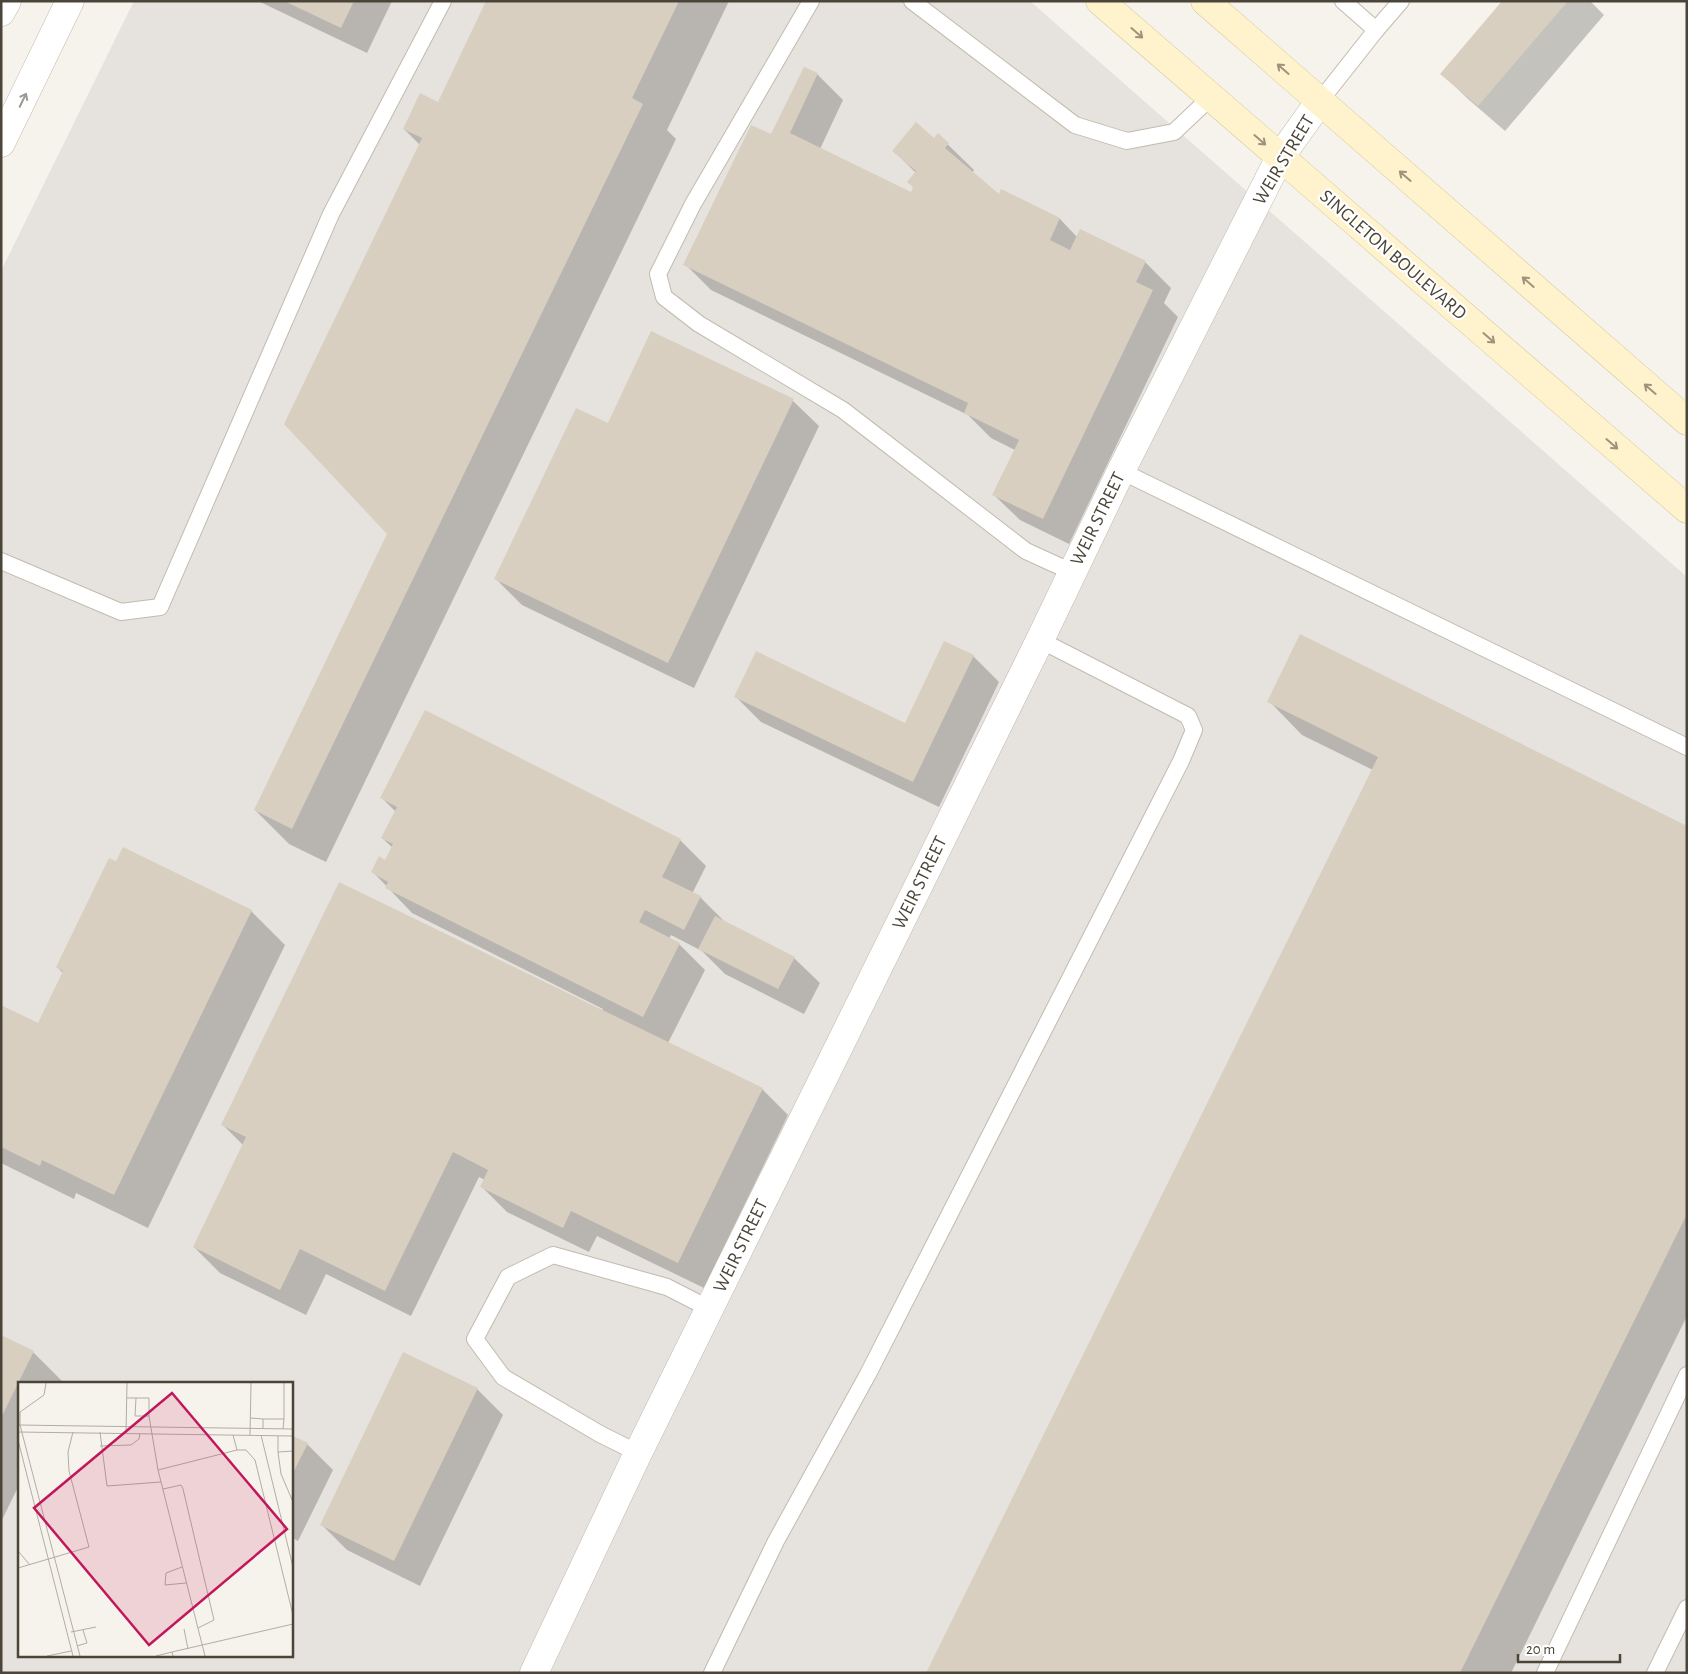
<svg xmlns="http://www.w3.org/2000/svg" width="1688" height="1674" viewBox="0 0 1688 1674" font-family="'Alegreya Sans',sans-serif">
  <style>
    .industrial { fill: #e6e2dd; fill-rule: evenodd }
    .shadow { fill: #0003 }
    .building { fill: #d8cfc1 }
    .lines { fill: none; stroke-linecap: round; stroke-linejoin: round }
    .service-casing { stroke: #c2bbae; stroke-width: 18 }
    .minor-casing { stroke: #c2bbae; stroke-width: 29 }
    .tertiary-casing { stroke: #c2bbae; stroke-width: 29 }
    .secondary-casing { stroke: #d6c79b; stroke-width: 29 }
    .service { stroke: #fff; stroke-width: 16 }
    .minor { stroke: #fff; stroke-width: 28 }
    .tertiary { stroke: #fff; stroke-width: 28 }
    .secondary { stroke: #fff3cd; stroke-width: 28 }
    .oneway { stroke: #9c937c }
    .oneway2 { stroke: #9c9892 }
    .labels { text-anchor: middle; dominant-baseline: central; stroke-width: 4.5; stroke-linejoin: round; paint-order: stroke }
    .street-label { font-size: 19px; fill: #4b4439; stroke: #fff }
    .inset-road { fill: none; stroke: #b2ada4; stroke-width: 1 }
    .view { fill: #c2185b; fill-opacity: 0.15; stroke: #c2185b; stroke-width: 2.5 }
    .inset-edge { fill: none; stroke: #4b4439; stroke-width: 2.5 }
  </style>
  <rect width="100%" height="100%" fill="#f6f3ec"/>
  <path class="industrial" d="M134 1H1030L1687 577V1673H1V271ZM19 1383H291V1655H19Z"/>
  <g class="shadow">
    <path d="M258 1H392L367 53Z"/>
    <path d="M488 1H729L667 130 676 139 326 862 289 844 255 810 389 534 420 145 404 129 438 104Z"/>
    <path d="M1503 1H1590L1604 15 1505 131 1468 99 1442 74Z"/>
    <path d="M805 68 817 74 843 100 820 149 911 194 914 188 916 173 894 151 934 140 938 135 974 170 972 173 999 196 1001 191 1060 219 1077 237 1145 262 1171 288 1164 303 1178 317 1069 544 1020 520 994 495 1015 450 991 438 968 415 711 290 685 264 772 136Z"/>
    <path d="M652 333 793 401 819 426 694 688 522 605 496 579 608 424Z"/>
    <path d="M973 656 999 682 939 807 761 722 735 696 906 724Z"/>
    <path d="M1269 701 1687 827V1316L1511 1673H927L1373 770 1302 735Z"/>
    <path d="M425 711 680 840 706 866 692 894 700 897 725 922 794 958 820 983 804 1014 725 974 702 951 671 935 669 939 679 944 705 970 668 1043 762 1089 788 1115 704 1288 597 1236 589 1252 507 1212 482 1187 485 1180 479 1177 411 1316 326 1274 306 1315 220 1273 194 1247 244 1146 222 1124 602 1011 603 1009 412 913 373 872 386 861 393 848 382 838 396 812 382 798Z"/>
    <path d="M251 911 285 945 148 1228 76 1193 74 1199 1 1163V1007L38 1025 63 973 57 967Z"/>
    <path d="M1 1336 33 1352 64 1383H19V1485L1 1522Z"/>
    <path d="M477 1389 503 1415 420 1586 347 1550 321 1524Z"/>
    <path d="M291 1436 307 1444 333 1470 298 1541 291 1537Z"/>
  </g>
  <g class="building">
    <path d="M284 1H354L341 28Z"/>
    <path d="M486 1H679L632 98 643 104 292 829 254 810 387 534 284 424 422 138 403 129 420 93 438 102Z"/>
    <path d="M1502 1H1568L1478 106 1440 74Z"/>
    <path d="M804 67 818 73 790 133 911 192 913 187 907 182 916 171 892 151 916 122 934 138 938 133 949 143 945 148 999 194 1001 189 1060 218 1050 240 1070 250 1080 229 1146 261 1136 282 1153 290 1043 519 992 495 1019 440 964 413 968 403 683 265 751 125 771 134Z"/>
    <path d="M651 331 794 399 668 663 494 579 576 408 608 423Z"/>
    <path d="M1300 634 1687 826V1214L1460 1673H926L1378 757 1267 702Z"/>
    <path d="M944 641 974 655 913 782 734 697 756 651 905 723Z"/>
    <path d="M425 710 681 839 662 877 701 896 684 930 645 910 639 922 680 943 643 1017 385 888 388 882 371 872 379 856 385 860 393 844 381 838 397 807 380 798Z"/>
    <path d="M123 847 252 910 114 1195 42 1160 40 1166 1 1147V1005L38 1023 63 971 56 967 109 858 116 861Z"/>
    <path d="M339 882 763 1088 678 1263 571 1211 563 1228 480 1187 488 1170 453 1152 385 1291 300 1249 280 1290 193 1247 246 1137 221 1125Z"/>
    <path d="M715 916 795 957 778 989 698 949Z"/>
    <path d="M1 1335 34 1351 1 1418Z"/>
    <path d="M403 1352 478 1388 394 1561 320 1525Z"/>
    <path d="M291 1435 308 1443 291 1477Z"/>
  </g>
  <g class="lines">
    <defs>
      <g id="service">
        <path d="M811 1 693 204 658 274 664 297 699 324 843 410 1026 551 1072 572"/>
        <path d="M912 1 1075 125 1127 141 1174 132 1211 97"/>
        <path d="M1376 30 1401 1"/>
        <path d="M1320 101 1376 30 1343 1"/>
        <path d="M1121 471 1687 747"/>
        <path d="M1 561 121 612 160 607 331 214 443 1"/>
        <path d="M638 1453 600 1434 503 1377 475 1339 508 1277 553 1255 667 1287 710 1309"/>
        <path d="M712 1673 776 1541 868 1374 1181 761 1194 730 1188 716 1040 640"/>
        <path d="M1545 1673 1687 1375"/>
        <path d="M1655 1673 1687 1608"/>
      </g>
      <path id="minor" d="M534 1673 638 1453 1040 640 1121 471 1280 157 1320 101"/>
      <g id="tertiary">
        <path d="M1 12 7 1"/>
        <path d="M1 143 70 1"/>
      </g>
      <g id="secondary">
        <path d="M1100 1 1687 509"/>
        <path d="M1205 1 1687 421"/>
      </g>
    </defs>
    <use href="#service" class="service-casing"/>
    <use href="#minor" class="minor-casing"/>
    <use href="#tertiary" class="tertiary-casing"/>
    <use href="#secondary" class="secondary-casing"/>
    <use href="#service" class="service"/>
    <use href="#minor" class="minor"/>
    <use href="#tertiary" class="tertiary"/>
    <use href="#secondary" class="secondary"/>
  </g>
  <defs><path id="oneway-shaft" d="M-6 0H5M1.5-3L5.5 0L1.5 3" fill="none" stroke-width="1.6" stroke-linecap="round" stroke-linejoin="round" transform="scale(1.25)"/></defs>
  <g class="oneway">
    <use href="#oneway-shaft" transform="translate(1137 33) rotate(41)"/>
    <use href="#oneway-shaft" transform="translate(1283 69) rotate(-139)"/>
    <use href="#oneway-shaft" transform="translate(1260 140) rotate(41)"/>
    <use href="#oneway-shaft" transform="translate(1405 176) rotate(-139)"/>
    <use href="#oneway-shaft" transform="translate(1528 282) rotate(-139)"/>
    <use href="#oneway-shaft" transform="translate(1489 338) rotate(41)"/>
    <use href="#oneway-shaft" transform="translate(1650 389) rotate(-139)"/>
    <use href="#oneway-shaft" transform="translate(1612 444) rotate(41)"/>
  </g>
  <use class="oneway2" href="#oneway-shaft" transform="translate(23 100) rotate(-64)"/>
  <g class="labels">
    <g class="street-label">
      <text transform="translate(1284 160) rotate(-59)">WEIR STREET</text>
      <text transform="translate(1393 255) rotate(41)">SINGLETON BOULEVARD</text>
      <text transform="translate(1098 519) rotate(-64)">WEIR STREET</text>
      <text transform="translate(920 883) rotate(-64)">WEIR STREET</text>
      <text transform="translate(741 1246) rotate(-64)">WEIR STREET</text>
    </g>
  </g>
  <g transform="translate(18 1382)">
    <rect width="275" height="275" fill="#f6f3ec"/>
    <path class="inset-road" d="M28 1 26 13 2 30V43L62 274M109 16H118L117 34H131L140 88 187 274M118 16H131V34M233 36 245 37V46M245 37H266L265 47M266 37V1M0 43 275 47M0 50 275 54M82 50 89 104 143 100M108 51 109 1M232 53 233 1M243 53 275 185M260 54V70L275 69M0 58 55 274M82 64 113 63 121 57 122 51M219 68H228L237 78 275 233M260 70 263 92 275 120M140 88 219 68 215 53M145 107 163 103 165 107 196 238 180 246M0 169 12 183M164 185 148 191 147 203 168 201M0 186 71 165 51 89 50 70 55 50M166 247 170 267M53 250 78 245M59 264 69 261 65 248M29 274 53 269M138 274 154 270M155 274 154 270 275 242"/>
    <path class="view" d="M154 11 269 147 131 263 16 126Z"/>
    <rect width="275" height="275" class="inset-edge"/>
  </g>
  <rect width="1688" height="1674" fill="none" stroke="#4b4439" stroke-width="5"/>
  <path d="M1518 1654v8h102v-8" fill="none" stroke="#4b4439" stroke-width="2.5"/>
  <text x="1526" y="1654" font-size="15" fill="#4b4439" stroke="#ffffff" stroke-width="4" paint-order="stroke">20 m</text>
</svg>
